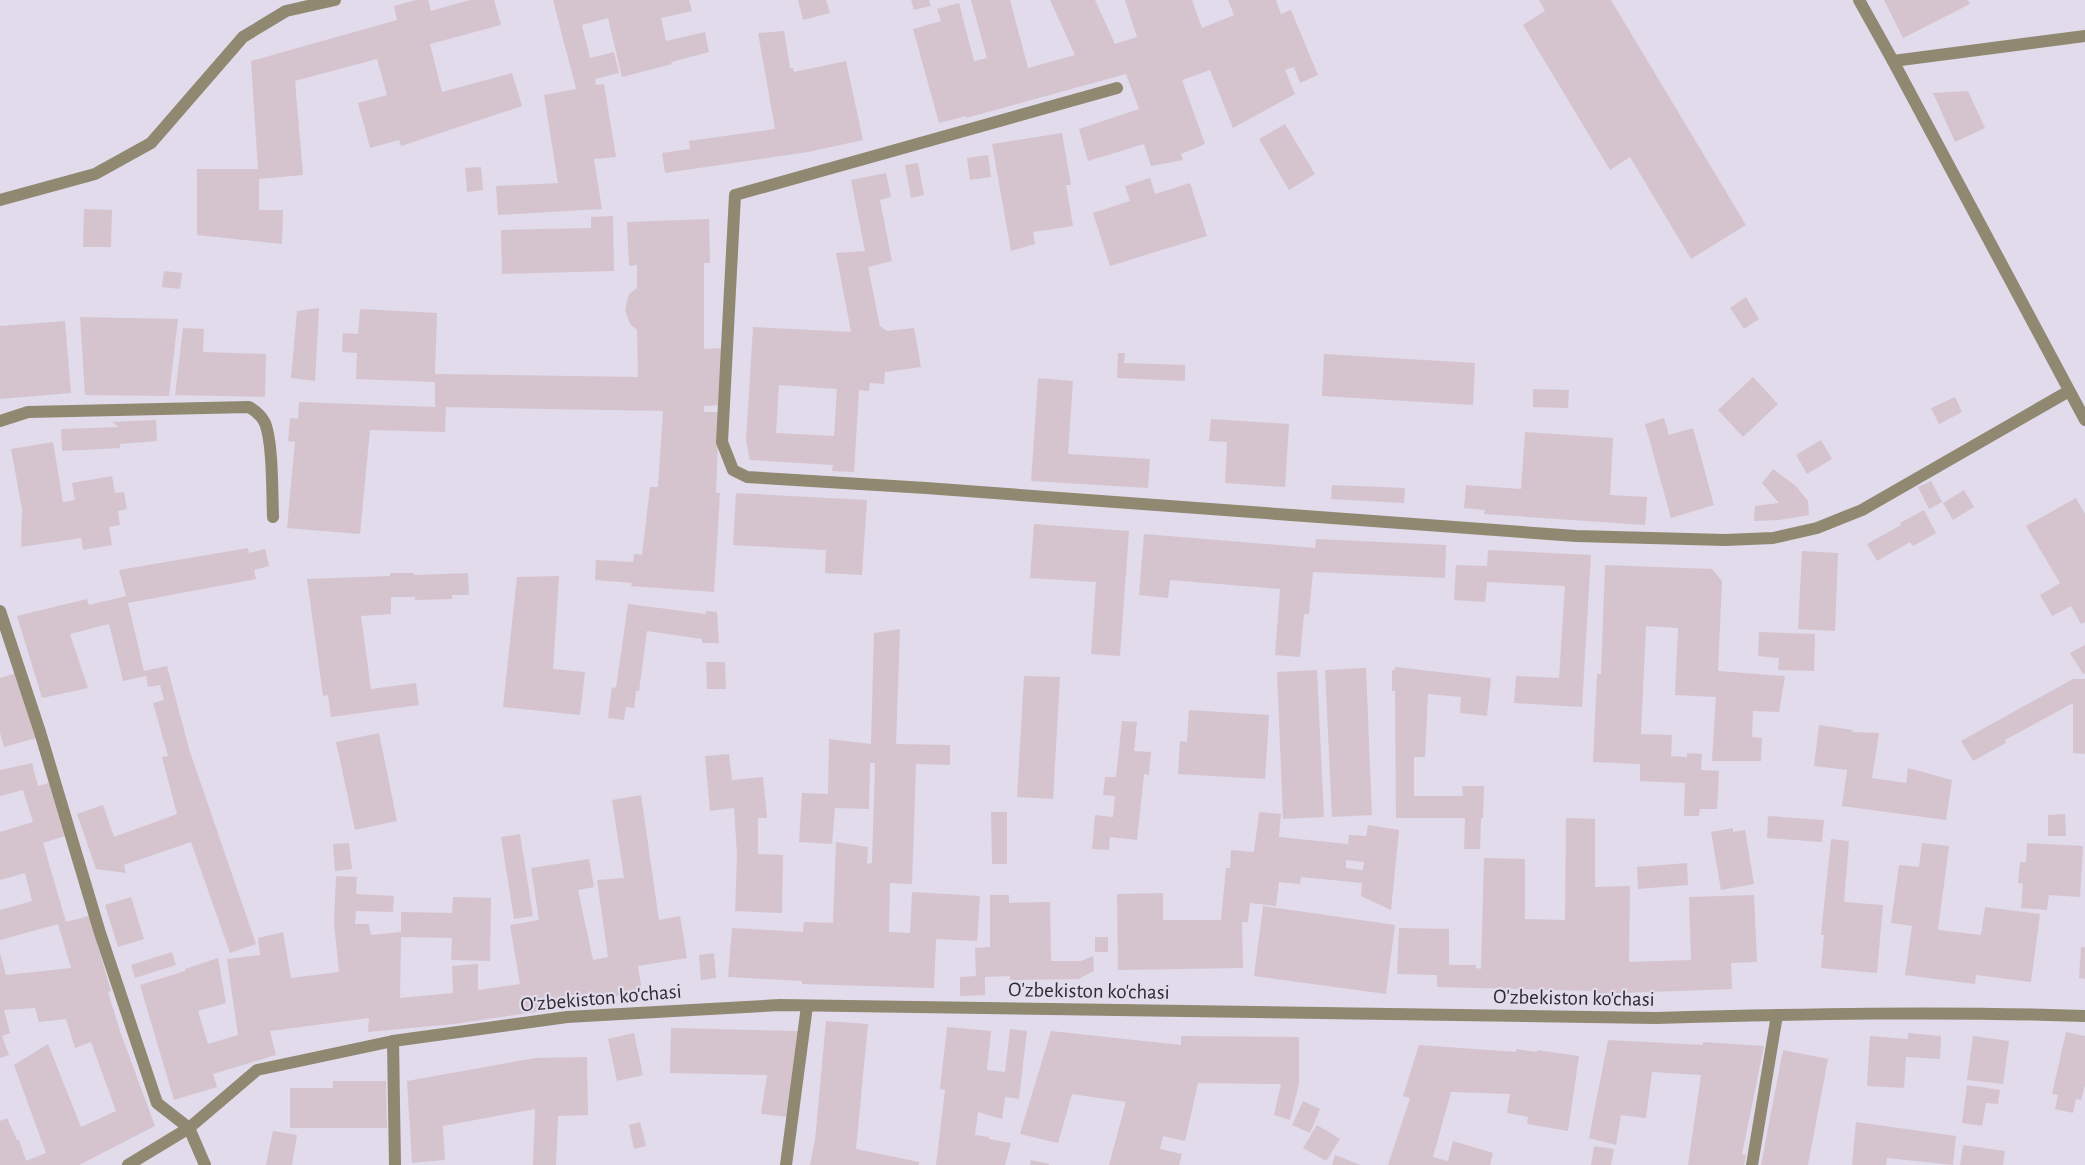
<svg xmlns="http://www.w3.org/2000/svg" width="2085" height="1165" viewBox="0 0 2085 1165" font-family="'Alegreya Sans',sans-serif">
  <style>
    .building { fill: #d5c4ce; fill-rule: evenodd }
    .lines { fill: none; stroke-linecap: round; stroke-linejoin: round }
    .lane { stroke: #908871; stroke-width: 12 }
    .street { stroke: #908871; stroke-width: 12 }
    .labels { text-anchor: middle; dominant-baseline: central; stroke-width: 4.5; stroke-linejoin: round; paint-order: stroke }
    .street-label { font-size: 21px; fill: #2e2b31; stroke: #e1dbeb }
  </style>
  <rect width="100%" height="100%" fill="#e1dbeb"/>
  <g class="building">
    <path d="M416 0H428L431 11 470 0H494L501 25 430 44 442 92 512 73 522 106 401 146 399 140 370 148 358 103 387 95 377 59 295 81 303 175 259 179V210H283L282 244 197 235V169H258L251 61 397 20 394 6Z"/>
    <path d="M553 0H689L692 11 661 18 666 41 705 32 709 52 671 62 672 64 622 77 608 18 582 25 590 58 614 52 619 73 595 79 596 85 604 84 616 157 594 159 602 209 498 215 496 186 558 183 544 95 576 89Z"/>
    <path d="M798 0H826L830 13 803 20Z"/>
    <path d="M911 0H929L931 6 914 10Z"/>
    <path d="M971 0H1010L1028 68 1075 55 1050 0H1095L1115 44 1137 37 1125 0H1192L1202 28 1234 15 1228 0H1276L1281 14 1291 10 1318 75 1300 83 1294 67 1285 70 1295 94 1233 128 1210 70 1182 80 1205 144 1181 154 1183 160 1151 166 1144 144 1088 161 1079 129 1139 109 1126 74 966 118V116L939 123 913 29 941 21 937 9 959 3 974 61 987 58Z"/>
    <path d="M1539 0H1611L1746 225 1691 259 1630 157 1610 170 1523 25 1545 11Z"/>
    <path d="M1884 0H1968L1970 4 1903 38Z"/>
    <path d="M784 31 790 68H793L794 72 846 61 863 140 808 152 665 173 662 153 690 149 689 141 775 129 758 33Z"/>
    <path d="M1968 91 1985 128 1955 142 1933 93Z"/>
    <path d="M1285 124 1315 174 1289 190 1259 139Z"/>
    <path d="M1062 133 1071 185H1066L1073 226 1033 232 1035 244 1011 251 992 144Z"/>
    <path d="M988 155 991 177 970 180 967 158Z"/>
    <path d="M918 163 924 195 911 198 905 165Z"/>
    <path d="M481 167 483 190 467 192 465 168Z"/>
    <path d="M886 173 891 197 880 200 892 261 868 267 880 326 887 331 914 328 921 367 885 372 884 384 870 383 869 391 859 390 854 472 832 471 833 465 750 460 746 440 753 327 851 332 836 253 865 251 851 180ZM779 385 837 389 834 436 776 433Z"/>
    <path d="M1150 178 1155 194 1190 183 1207 236 1110 266 1093 213 1130 201 1125 186Z"/>
    <path d="M84 209 112 210 111 247H83Z"/>
    <path d="M613 216 614 271 502 274 501 230 591 228V217Z"/>
    <path d="M709 219 710 263H704V349L722 348V405L704 406V412H719L716 493H720L714 592 631 586 632 583 595 580 596 560 633 562 634 554 642 555 650 487H658L663 411 446 407 445 432 370 430 360 534 287 528 295 442 288 441 290 418 298 419 299 402 435 407V382L356 379 357 353 342 352 343 333 358 334 360 309 437 313 435 374 638 377 637 330 630 324 625 310 629 294 637 288V265L629 266 627 222Z"/>
    <path d="M164 271 182 273 180 289 162 287Z"/>
    <path d="M1746 297 1759 319 1744 329 1730 308Z"/>
    <path d="M319 308 315 381 291 378 297 311Z"/>
    <path d="M80 317 178 319 169 396 85 395Z"/>
    <path d="M65 321 71 393 0 399V326Z"/>
    <path d="M183 328 204 329 203 352 266 354 265 397 175 395Z"/>
    <path d="M1118 353H1125L1124 363 1185 365V381L1117 378Z"/>
    <path d="M1324 354 1475 363 1473 405 1322 396Z"/>
    <path d="M1753 377 1778 404 1743 437 1718 410Z"/>
    <path d="M1038 378 1073 381 1068 454 1150 459 1148 488 1031 481Z"/>
    <path d="M1533 389 1569 390 1568 408 1533 407Z"/>
    <path d="M1955 397 1962 412 1939 424 1931 408Z"/>
    <path d="M1664 418 1669 435 1693 428 1714 505 1671 518 1645 424Z"/>
    <path d="M1211 419 1289 424 1285 487 1225 483 1227 442 1209 441Z"/>
    <path d="M156 420 157 441 120 444V448L62 451 61 429 119 427 112 422Z"/>
    <path d="M1525 432 1613 438 1610 495 1647 497 1645 525 1484 514 1485 510 1464 508 1466 485 1521 489Z"/>
    <path d="M1821 440 1832 459 1807 474 1796 455Z"/>
    <path d="M53 442 63 502 75 500 72 483 112 476 115 493 124 492 127 509 118 511 120 525 109 527 112 545 83 550 81 538 21 547 22 509 11 449Z"/>
    <path d="M1773 469 1796 486 1808 501 1809 515 1779 520 1754 521 1755 506 1779 503 1762 483Z"/>
    <path d="M1931 481 1942 502 1929 509 1918 487Z"/>
    <path d="M1332 485 1405 488 1404 503 1331 499Z"/>
    <path d="M1964 490 1974 507 1953 520 1943 503Z"/>
    <path d="M736 493 867 500 862 575 825 573 826 550 733 545Z"/>
    <path d="M2076 498 2085 514V622L2081 624 2071 606 2052 616 2040 595 2060 583 2026 526Z"/>
    <path d="M1924 510 1936 533 1913 546 1910 542 1877 561 1867 544 1901 525 1900 523Z"/>
    <path d="M1034 524 1129 531 1120 656 1091 654 1096 582 1030 578Z"/>
    <path d="M1144 534 1315 548 1316 539 1446 545 1445 578 1313 572 1309 614H1304L1300 657 1275 655 1280 589 1170 580 1168 598 1139 595Z"/>
    <path d="M248 548 249 553 265 549 269 566 254 570 256 579 128 603 144 671 167 666 190 752 256 944 230 953 191 842 124 865 126 873 96 869 77 814 103 805 114 837 177 814 162 757 168 756 153 703 164 700 160 685 148 687 146 676 123 681 109 624 70 634 88 688 42 698 17 616 87 599 89 605 126 596 119 570Z"/>
    <path d="M1488 550 1591 555 1582 707 1514 703 1516 676 1559 678 1565 586 1487 582 1485 602 1454 600 1456 565 1487 566Z"/>
    <path d="M1802 551 1838 553 1835 631 1798 629Z"/>
    <path d="M1605 565 1712 569 1722 581 1718 671 1785 676 1779 712 1753 711 1752 737 1762 738 1761 761H1712L1716 697 1675 695 1678 628 1646 626 1641 734 1672 735 1671 756 1687 757V753L1702 754 1701 770 1719 771 1717 809H1700L1699 816H1684L1685 783 1640 781V764L1593 762 1597 674H1601Z"/>
    <path d="M390 573H414V575L468 573 469 595H452V599L415 600V597H391V614L361 616 371 689 416 683 419 705 331 717 328 695 323 696 307 579 390 576Z"/>
    <path d="M559 576 553 669 585 672 580 715 503 707 517 577Z"/>
    <path d="M628 604 706 614V611L717 612 719 643H702V639L647 631 639 691H636L634 708 626 707 624 720 608 718 612 687 616 688Z"/>
    <path d="M900 629 896 744 950 745V765L916 764 912 884 890 883 889 932 910 933 912 892 980 896 977 941 936 939 934 988 802 984V981L728 977 732 928 803 932 804 922 833 923 836 842 868 847 867 864 872 863 875 763H870L869 809 835 808 832 844 799 842 802 793 828 794 829 739 871 744 874 633Z"/>
    <path d="M1759 632 1815 634 1814 671 1778 670 1779 658 1758 656Z"/>
    <path d="M2085 645V673L2083 674 2070 653Z"/>
    <path d="M706 662H725L726 689H707Z"/>
    <path d="M1395 667 1491 678 1487 716 1460 713 1461 697 1428 694 1425 757H1414V796H1463L1462 786H1484L1483 818H1481L1480 849H1464L1465 818H1396L1395 691H1392V670H1395Z"/>
    <path d="M1366 668 1372 815 1332 817 1325 670Z"/>
    <path d="M1317 670 1324 817 1283 819 1277 672Z"/>
    <path d="M17 673 36 738 4 747 0 733V678Z"/>
    <path d="M1024 676 1060 677 1053 799 1017 797Z"/>
    <path d="M2073 679H2085V754L2073 753V703L2005 740 2006 743 1973 761 1961 741Z"/>
    <path d="M1189 710 1269 715 1265 779 1178 774 1180 741 1187 742Z"/>
    <path d="M1122 721 1137 722 1134 751 1151 752 1149 775 1144 774 1137 840 1110 837 1109 850 1092 849 1095 815 1113 817 1115 796 1103 795 1105 777H1116Z"/>
    <path d="M1819 725 1853 730 1852 732 1879 733 1872 778 1906 783 1908 768 1952 780 1946 820 1842 806 1847 770 1814 766Z"/>
    <path d="M379 733 397 821 355 830 336 742Z"/>
    <path d="M729 754 732 780 763 777 767 818H758V854L783 855 782 913 735 911 737 854 734 808 710 811 705 756Z"/>
    <path d="M32 763 38 786 49 783 65 836 43 843 66 922 89 916 111 991 108 992 120 1031 155 1126 79 1165H0V1121L7 1118 17 1140H19L26 1161 46 1153 14 1065 48 1044 81 1127 116 1111 91 1042 75 1048 66 1019 39 1022 35 1008 4 1010 10 1033 2 1036 9 1055 0 1058V953L6 975 71 968 58 924 0 940V910L32 901 25 873 0 880V832L33 822 23 790 0 796V770Z"/>
    <path d="M641 795 659 920 680 916 687 958 638 966 642 991 555 1009 454 1024 368 1032 369 1018 270 1031 276 1055 213 1074 217 1087 174 1100 140 985 185 971V969L218 958 226 1003 198 1011 208 1044 238 1035 227 959 260 955 258 938 283 932 291 978 339 972 334 923 336 876 357 877 356 894 394 896 393 912 356 911 355 924H369L371 935 401 932V912L452 913 453 897 491 898 490 961 451 960 452 938 401 937 400 998 453 993 452 966 478 964V990L520 984 510 925 539 920 531 868 589 859 594 887 578 890 593 960 608 957 597 880 624 878 612 800Z"/>
    <path d="M991 812H1007V864H992Z"/>
    <path d="M1259 812 1281 814 1279 837 1348 844 1349 835 1366 836 1368 825 1399 830 1391 910 1361 896 1362 883 1301 877 1300 884 1279 882 1276 906 1250 903 1248 922H1242L1243 968 1118 970 1117 894 1163 893V920H1221L1226 868H1230L1231 850 1254 852ZM1346 860 1364 862 1363 870 1346 868Z"/>
    <path d="M2065 814 2066 836H2048V815Z"/>
    <path d="M1768 816 1824 820 1822 842 1767 838Z"/>
    <path d="M1566 818 1595 819V887L1630 886 1629 962 1691 960 1689 897 1754 895 1757 962 1731 963 1732 989 1594 994 1595 991 1437 987V975L1397 974 1399 928 1449 929V965H1476V968L1481 969 1484 858 1525 859V919L1565 920Z"/>
    <path d="M1733 828V832L1745 830 1754 884 1721 890 1711 832Z"/>
    <path d="M520 834 533 916 514 919 501 837Z"/>
    <path d="M1831 839 1849 841 1844 902 1883 905 1877 973 1821 968 1824 935H1821Z"/>
    <path d="M349 843 352 869 335 871 333 844Z"/>
    <path d="M1922 843 1949 846 1938 930 1981 935 1985 907 2040 914 2031 982 1976 975 1975 984 1905 975 1912 926 1891 923 1899 865 1919 867Z"/>
    <path d="M2027 843 2083 846 2080 897 2049 895 2047 910 2021 908 2023 884 2018 883 2020 862H2026Z"/>
    <path d="M1687 863 1688 885 1638 889 1637 867Z"/>
    <path d="M990 895H1009V903L1050 902 1051 961H1081L1093 956 1094 971 1078 979 1010 980V976L985 977V995L960 996V977L976 976 975 948 990 947Z"/>
    <path d="M131 897 144 939 118 947 105 905Z"/>
    <path d="M1263 906 1395 925 1386 994 1254 976Z"/>
    <rect x="1095" y="937" width="13" height="15"/>
    <path d="M2081 947H2085V979L2079 978Z"/>
    <path d="M172 952 176 965 135 978 131 965Z"/>
    <path d="M714 953 716 978 701 980 699 955Z"/>
    <path d="M826 1021 868 1024 856 1149 919 1162V1165H810L815 1140Z"/>
    <path d="M947 1027 991 1031 987 1070 1005 1072 1010 1029 1027 1031 1019 1099 1005 1097 1002 1119 978 1112 975 1135 989 1137V1139L1011 1143 1005 1165H936L945 1090 940 1089Z"/>
    <path d="M671 1028 799 1031 789 1117 761 1114 767 1075 670 1073Z"/>
    <path d="M1051 1031 1181 1045V1036L1299 1037V1084L1290 1120 1274 1115 1281 1084 1198 1083 1185 1141 1163 1136 1160 1149 1182 1154 1179 1165H1109L1126 1102 1072 1094 1058 1143 1020 1134Z"/>
    <path d="M2066 1032 2085 1036V1085L2081 1100 2076 1099 2073 1113 2055 1109 2058 1095 2052 1094Z"/>
    <path d="M634 1033 643 1075 617 1081 608 1039Z"/>
    <path d="M1908 1033 1941 1036 1940 1059 1906 1057 1904 1088 1867 1086 1870 1036 1908 1039Z"/>
    <path d="M1973 1036 2009 1041 2003 1084 1967 1080Z"/>
    <path d="M1608 1040 1703 1045V1042L1764 1046 1742 1154 1746 1155 1744 1165H1688L1701 1075 1652 1072 1646 1118 1621 1115 1616 1145 1589 1138Z"/>
    <path d="M1419 1045 1516 1052V1049L1537 1052V1050L1579 1056 1568 1131 1527 1124 1528 1117 1507 1113 1510 1094 1451 1092 1433 1157 1448 1161 1453 1141 1493 1153 1490 1165H1388L1410 1098 1403 1096Z"/>
    <path d="M1783 1050 1828 1059 1808 1165H1761Z"/>
    <path d="M587 1057 588 1115 558 1116 556 1165H533L535 1109 443 1126 445 1160 412 1163 407 1081 535 1058Z"/>
    <path d="M333 1081H386L387 1128H290V1088H333Z"/>
    <path d="M1967 1085 2000 1090 1998 1104 1986 1103 1982 1126 1962 1123Z"/>
    <path d="M1303 1101 1320 1109 1310 1133 1292 1125Z"/>
    <path d="M640 1122 646 1146 634 1149 629 1125Z"/>
    <path d="M1856 1122 1956 1136 1953 1165 1887 1158 1886 1165H1852Z"/>
    <path d="M1317 1125 1340 1139 1326 1161 1303 1148Z"/>
    <path d="M273 1131 297 1135 292 1165H266Z"/>
    <path d="M1963 1145 2005 1151 2003 1165H1960Z"/>
    <path d="M1594 1146 1614 1149 1611 1165H1591Z"/>
    <path d="M1335 1155 1361 1165H1332Z"/>
    <path d="M1031 1160 1049 1164V1165H1030Z"/>
  </g>
  <g class="lines">
    <g class="lane">
      <path d="M1117 88 735 195 722 442 733 470 747 477 926 488 1576 536 1725 540 1773 538 1817 528 1862 510 2069 391"/>
      <path d="M0 200 95 174 151 143 243 37 286 11 335 0"/>
      <path d="M393 1041 395 1165"/>
      <path d="M189 1128 205 1165"/>
    </g>
    <g class="street">
      <path d="M1859 0 1893 61 2085 420"/>
      <path d="M1893 61 2085 36"/>
      <path d="M0 421 28 412 249 407C256 411 261 415 265 423 273 443 272 493 273 517"/>
      <path d="M0 611 40 732 100 933 157 1103 189 1128"/>
      <path d="M128 1165 189 1128 257 1070 393 1041 567 1017 780 1005 1656 1018C1799 1014 1942 1011 2085 1016"/>
      <path d="M786 1165 807 1006"/>
      <path d="M1752 1165 1777 1015"/>
    </g>
  </g>
  <g class="labels">
    <g class="street-label">
      <text transform="translate(1089 991) rotate(1)">O'zbekiston ko'chasi</text>
      <text transform="translate(601 998) rotate(-5)">O'zbekiston ko'chasi</text>
      <text transform="translate(1574 998) rotate(1)">O'zbekiston ko'chasi</text>
    </g>
  </g>
</svg>
